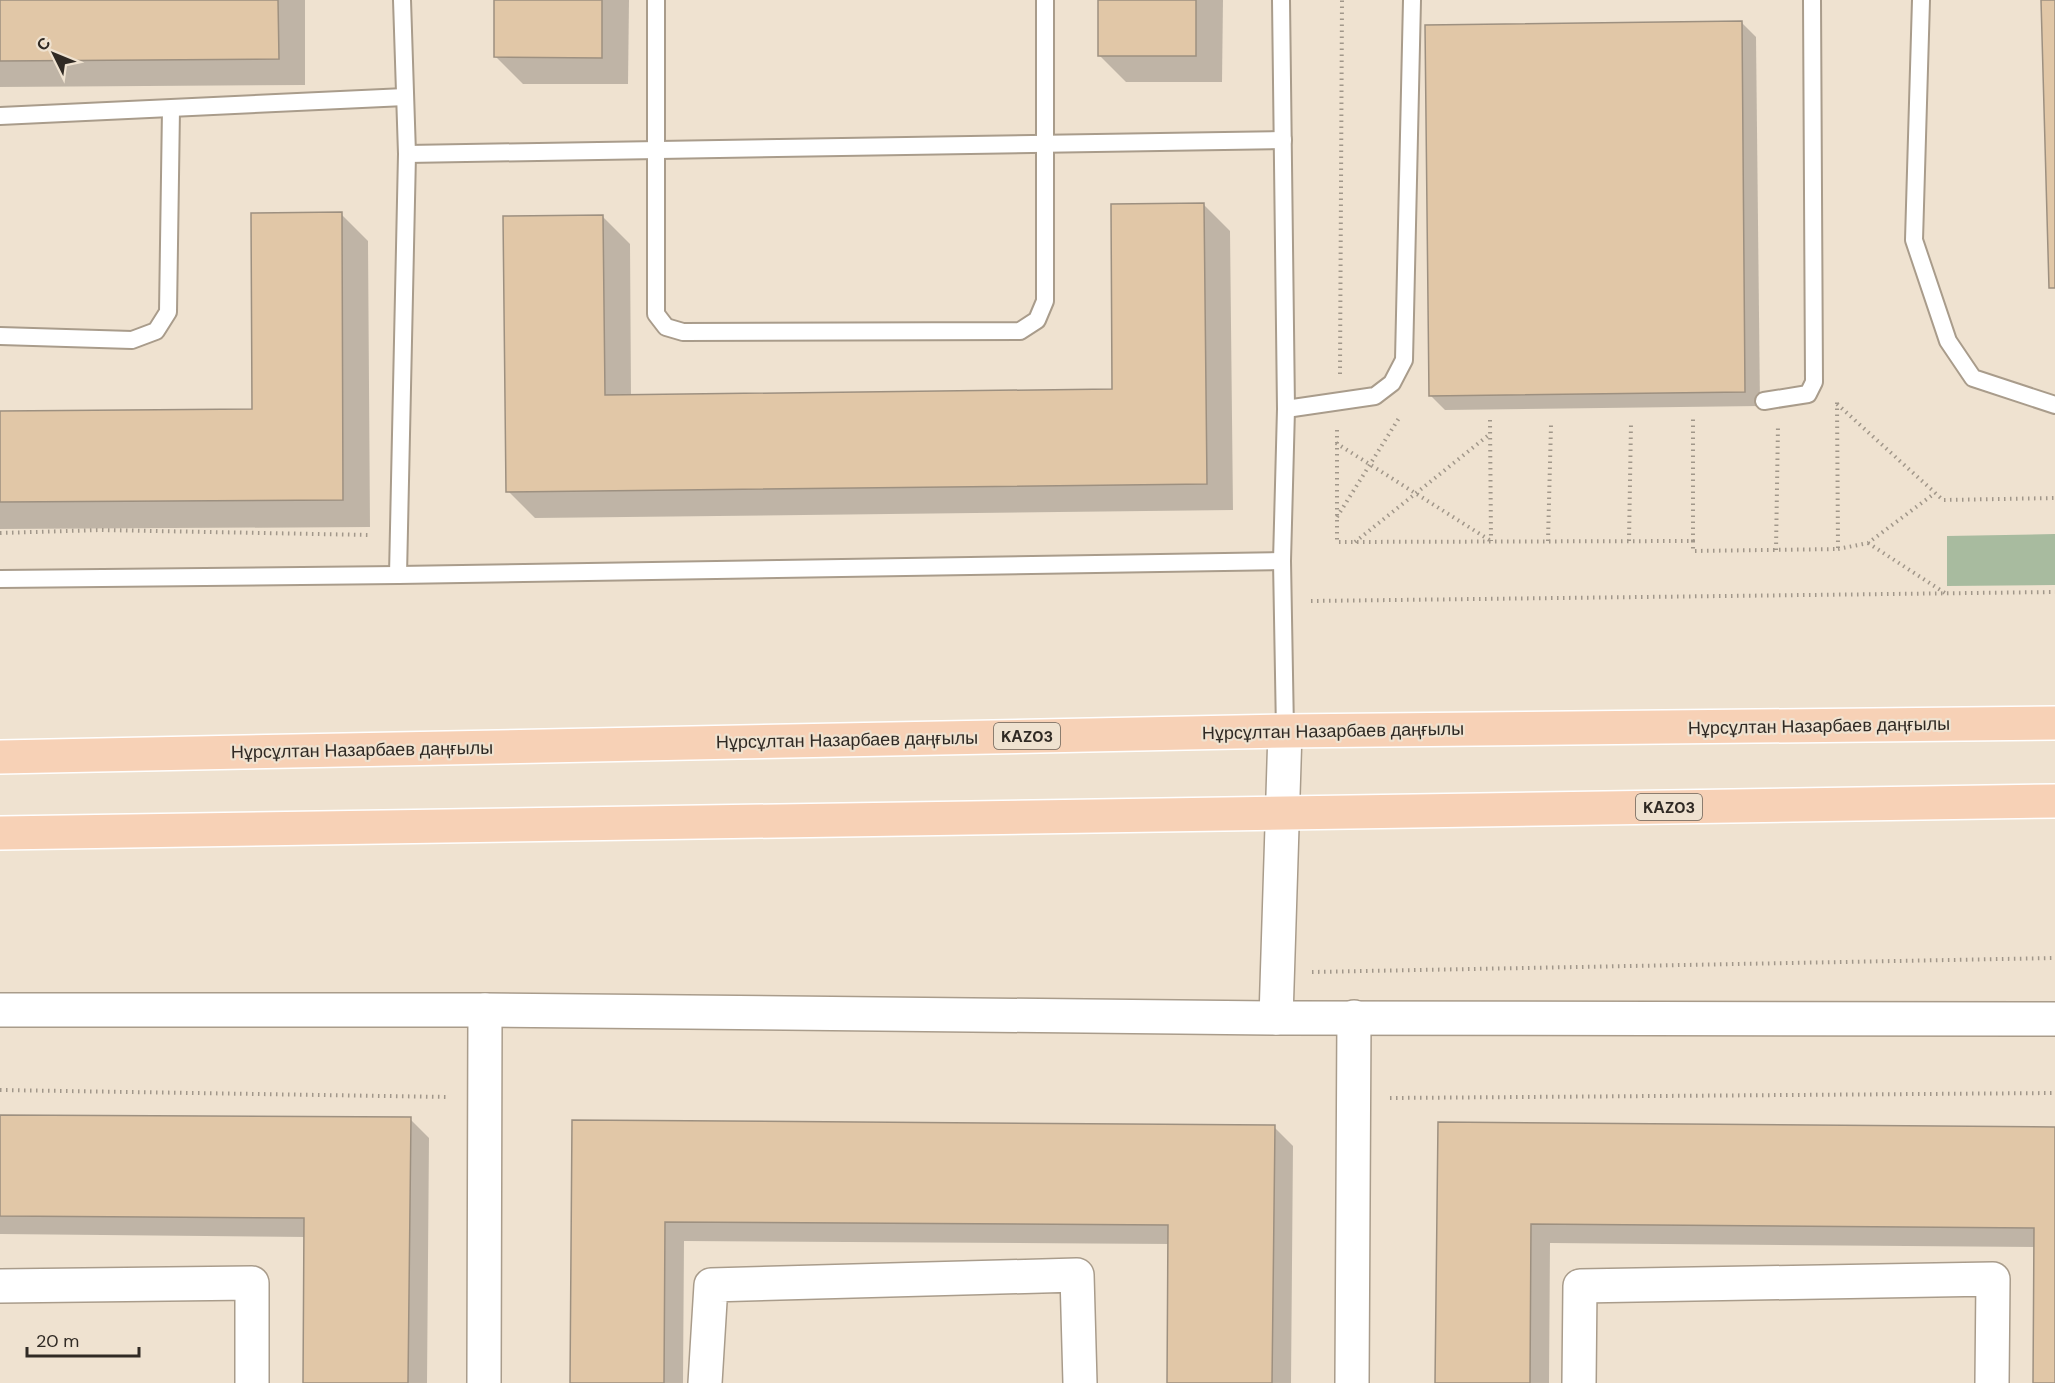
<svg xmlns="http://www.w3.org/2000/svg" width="2055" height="1383" viewBox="0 0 2055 1383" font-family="'DM Sans',sans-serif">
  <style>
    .green { fill: #a8bb9f }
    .shadow { fill: #0003 }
    .building { fill: #e1c7a7; stroke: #9d9080; stroke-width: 1.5 }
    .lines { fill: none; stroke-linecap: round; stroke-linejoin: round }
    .lane-casing { stroke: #a99c8b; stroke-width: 20 }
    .street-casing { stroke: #a99c8b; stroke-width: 36 }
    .primary-casing { stroke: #fff; stroke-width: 36 }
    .path { stroke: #a1978a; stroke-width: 4; stroke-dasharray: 1.5 4.5; stroke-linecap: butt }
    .lane { stroke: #fff; stroke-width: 16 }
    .street { stroke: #fff; stroke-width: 33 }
    .primary { stroke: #f7d1b6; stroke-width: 33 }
    .labels { text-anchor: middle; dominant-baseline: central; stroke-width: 4.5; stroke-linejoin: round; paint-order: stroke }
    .shield { fill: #efe2d0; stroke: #696158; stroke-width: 1.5 }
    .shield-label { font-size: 16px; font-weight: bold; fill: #302a24 }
    .street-label { font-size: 18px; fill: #302a24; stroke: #efe2d0 }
  </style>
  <rect width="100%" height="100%" fill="#efe2d0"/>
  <path class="green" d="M2055 534V585L1947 586V536Z"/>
  <g class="shadow">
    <path d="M0 0H305V85L0 87Z"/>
    <path d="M496 0H629L628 84H523L496 57Z"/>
    <path d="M1100 0H1223L1222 82H1126L1099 55Z"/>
    <path d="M1741 22 1756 37 1760 406 1445 410 1430 395Z"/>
    <path d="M1203 204 1230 231 1233 510 535 518 508 491 603 217 630 244 631 396 1114 391Z"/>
    <path d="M341 214 368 241 370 527 0 529V412L253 411Z"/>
    <path d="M0 1116 410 1119 429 1138 427 1383H304L306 1237 0 1234Z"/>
    <path d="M573 1122 1274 1127 1293 1146 1291 1383H1168L1170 1244 684 1241 683 1383H571Z"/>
    <path d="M1439 1124 2055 1129V1383H2034L2036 1247 1550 1243 1549 1383H1437Z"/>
  </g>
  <g class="building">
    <path d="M0 0H278L279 59 0 61Z"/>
    <path d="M494 0H602V58L494 57Z"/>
    <rect x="1098" y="0" width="98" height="56"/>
    <path d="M2041 0H2055V288H2049Z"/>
    <path d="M1742 21 1745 392 1429 396 1425 25Z"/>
    <path d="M1204 203 1207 484 506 492 503 216 603 215 605 395 1112 389 1111 204Z"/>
    <path d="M342 212 343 500 0 502V411L252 409 251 213Z"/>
    <path d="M0 1115 411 1117 408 1383H303L304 1218 0 1216Z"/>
    <path d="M572 1120 1275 1125 1272 1383H1167L1168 1225 665 1222 664 1383H570Z"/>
    <path d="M1438 1122 2055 1127V1383H2033L2034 1228 1531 1224 1530 1383H1435Z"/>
  </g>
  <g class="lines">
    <defs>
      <g id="lane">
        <path d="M656 0V314L666 327 683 332 1020 331 1037 320 1045 301V0"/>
        <path d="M1281 0 1286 409 1282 561 1285 731"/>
        <path d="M1921 0 1914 240 1948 341 1973 378 2055 405"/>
        <path d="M0 116 405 97"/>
        <path d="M407 154 1283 140"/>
        <path d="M0 336 132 340 156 331 168 312 171 109"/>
        <path d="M1764 401 1808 394 1814 382 1812 0"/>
        <path d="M1286 409 1375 396 1392 383 1404 360 1412 0"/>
        <path d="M398 575 407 154 402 0"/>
        <path d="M0 579 398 575 1282 561"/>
      </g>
      <g id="street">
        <path d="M0 1010H485L1276 1018 2055 1019"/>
        <path d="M1276 1018 1285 731"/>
        <path d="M0 1286 252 1283V1383"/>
        <path d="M484 1383 485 1010"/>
        <path d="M705 1383 711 1285 1077 1275 1080 1383"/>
        <path d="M1352 1383 1354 1017"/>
        <path d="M1579 1383 1580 1286 1993 1279 1992 1383"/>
      </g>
      <g id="primary">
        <path d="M0 757 1285 731 2055 723"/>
        <path d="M0 833 2055 801"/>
      </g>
    </defs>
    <use href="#lane" class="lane-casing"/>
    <use href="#street" class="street-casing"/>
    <use href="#primary" class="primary-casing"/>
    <g class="path">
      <path d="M1340 374 1342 0"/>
      <path d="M1837 404 1943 500 2055 498"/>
      <path d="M1490 420 1491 541"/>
      <path d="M1337 430V542L1693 541V551L1838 549 1837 400"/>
      <path d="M1336 443 1491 541"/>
      <path d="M1337 517 1399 418"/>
      <path d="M0 533 101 530 371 535"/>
      <path d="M1548 541 1551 425"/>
      <path d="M1629 541 1631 423"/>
      <path d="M1693 541V419"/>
      <path d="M1355 542 1490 434"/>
      <path d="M1868 543 1945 593"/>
      <path d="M1838 549 1868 543 1935 493"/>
      <path d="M1776 550 1778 425"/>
      <path d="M1311 601 2055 592"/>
      <path d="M1312 972 2055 958"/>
      <path d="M0 1090 448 1097"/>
      <path d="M1390 1098 2055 1093"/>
    </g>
    <use href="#lane" class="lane"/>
    <use href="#street" class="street"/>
    <use href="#primary" class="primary"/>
  </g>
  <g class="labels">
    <g class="shield">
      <rect x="994" y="723" width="66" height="26" rx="4.5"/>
      <rect x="1636" y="794" width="66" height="26" rx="4.5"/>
    </g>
    <g class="shield-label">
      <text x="1027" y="736">KАZ03</text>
      <text x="1669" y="807">KАZ03</text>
    </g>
    <g class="street-label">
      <text transform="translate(1819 726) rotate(-1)">Нұрсұлтан Назарбаев даңғылы</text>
      <text transform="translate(1333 731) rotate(-1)">Нұрсұлтан Назарбаев даңғылы</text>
      <text transform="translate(847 740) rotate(-1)">Нұрсұлтан Назарбаев даңғылы</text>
      <text transform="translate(362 750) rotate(-1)">Нұрсұлтан Назарбаев даңғылы</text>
    </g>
  </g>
  <g transform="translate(54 54) rotate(313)" stroke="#efe2d0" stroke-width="4.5" paint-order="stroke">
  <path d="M0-4.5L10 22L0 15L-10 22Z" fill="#302a24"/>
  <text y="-9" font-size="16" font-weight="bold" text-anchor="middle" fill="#302a24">С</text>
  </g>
  <path d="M27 1347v9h112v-9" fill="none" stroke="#302a24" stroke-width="3"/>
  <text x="36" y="1347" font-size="18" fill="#302a24" stroke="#efe2d0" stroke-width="4.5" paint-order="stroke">20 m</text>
</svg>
